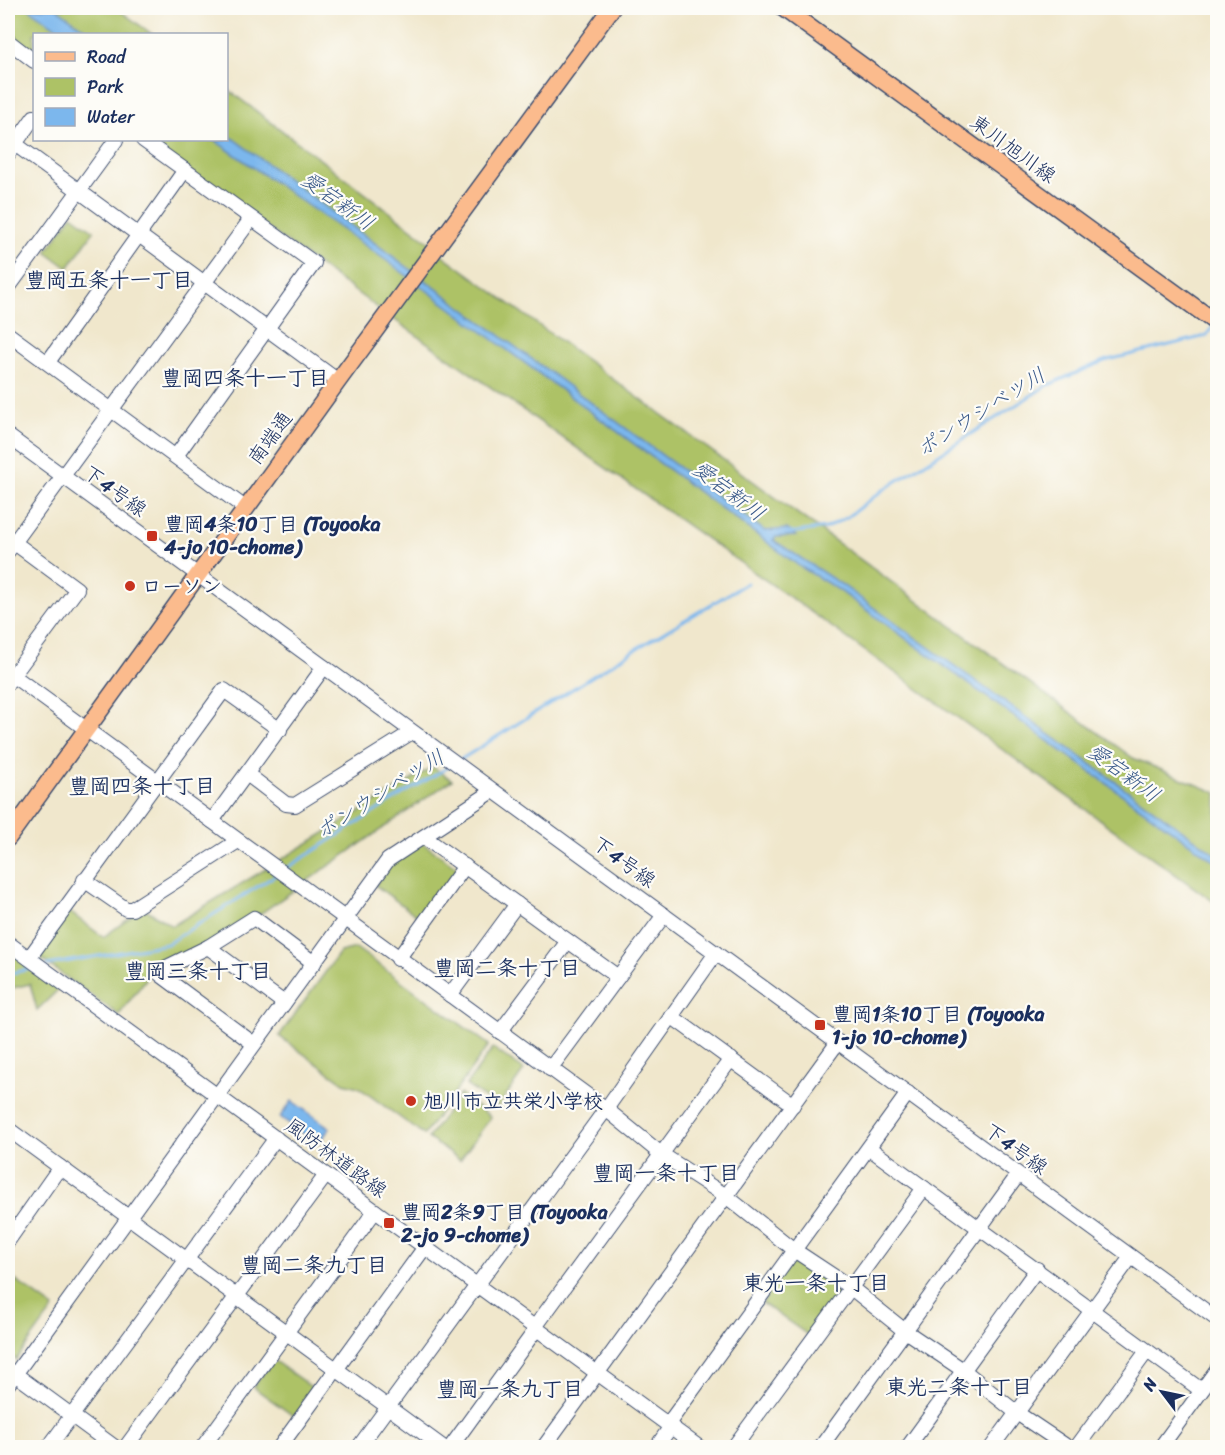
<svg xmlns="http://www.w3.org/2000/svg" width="1225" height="1455" viewBox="0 0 1225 1455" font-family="Sriracha,'Klee One',sans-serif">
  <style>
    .green { fill: #adc266; stroke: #647862; stroke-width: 1.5 }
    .water { fill: #7cb7ed; stroke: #4c73a6; stroke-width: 1.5 }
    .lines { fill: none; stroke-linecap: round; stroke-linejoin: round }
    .stream { stroke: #7cb7ed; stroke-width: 3 }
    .minor-casing { stroke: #3b4b6e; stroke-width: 16 }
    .major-casing { stroke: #3b4b6e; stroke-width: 19 }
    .minor { stroke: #fff; stroke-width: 14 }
    .major { stroke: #fbbb8d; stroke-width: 16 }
    .poi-dot { fill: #c8321e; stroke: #fdfcf7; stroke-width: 2 }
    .labels { text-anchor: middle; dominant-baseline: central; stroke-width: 4.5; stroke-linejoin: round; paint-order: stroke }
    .street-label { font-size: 20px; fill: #1b2f5e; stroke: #fdfcf7 }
    .poi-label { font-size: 20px; font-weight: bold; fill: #1b2f5e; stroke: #fdfcf7; text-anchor: start }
    .water-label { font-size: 21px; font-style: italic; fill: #385889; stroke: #fdfcf7 }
    .neighbourhood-label { font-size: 21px; font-weight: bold; fill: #1b2f5e; stroke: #fdfcf7 }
  </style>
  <rect width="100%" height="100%" fill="#fdfcf7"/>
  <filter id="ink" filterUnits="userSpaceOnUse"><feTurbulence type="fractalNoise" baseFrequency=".0167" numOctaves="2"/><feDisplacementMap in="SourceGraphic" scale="12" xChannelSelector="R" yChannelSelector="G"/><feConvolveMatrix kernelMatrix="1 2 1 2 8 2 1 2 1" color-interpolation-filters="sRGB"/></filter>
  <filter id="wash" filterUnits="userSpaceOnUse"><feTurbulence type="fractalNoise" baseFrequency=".008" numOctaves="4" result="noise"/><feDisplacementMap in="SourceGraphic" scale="24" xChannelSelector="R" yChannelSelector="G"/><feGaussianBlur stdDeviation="1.35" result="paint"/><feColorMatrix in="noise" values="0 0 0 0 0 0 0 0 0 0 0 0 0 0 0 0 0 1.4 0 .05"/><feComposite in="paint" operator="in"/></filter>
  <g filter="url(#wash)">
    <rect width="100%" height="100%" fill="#f0e7cc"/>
    <g class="green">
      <path d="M8 8H116L152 34H34V58L8 39Z"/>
      <path d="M227 89 432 244 437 251 1133 758 1217 793V904L808 610 382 311 146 140H226Z"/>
      <path d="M72 215 94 231 68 268 46 252Z"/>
      <path d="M433 767 452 780 254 918 161 975 152 971 119 1015 34 954 67 910 103 937 144 908 172 926Z"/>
      <path d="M421 842 458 868 421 919 375 885 390 864Z"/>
      <path d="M8 948 61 987 37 1010 30 984 8 989Z"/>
      <path d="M356 948 489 1045 424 1135 358 1087 344 1083 279 1036 340 952Z"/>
      <path d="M493 1048 524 1070 498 1107 466 1085Z"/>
      <path d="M460 1094 491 1117 460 1160 428 1138Z"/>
      <path d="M798 1261 835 1286 837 1295 808 1335 762 1303 790 1262Z"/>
      <path d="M8 1275 54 1308 16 1360 8 1354Z"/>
      <path d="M273 1360 314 1389 295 1417 253 1387Z"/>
    </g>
    <g class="water">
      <path d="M28 8H56L92 34H66Z"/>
      <path d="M227 134 765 531 787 529 796 536 776 537 773 540 841 584 1217 855V863L837 589 799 566 387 261 214 140H226Z"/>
      <path d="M292 1101 330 1128 318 1144 280 1117Z"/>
    </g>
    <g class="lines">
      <g class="stream">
        <path d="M790 533 826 528 847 517 886 488 1046 386 1104 361 1206 336 1212 328"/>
        <path d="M460 760 634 650 747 583"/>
        <path d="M284 870 401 795 452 765"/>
        <path d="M47 965 167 944 279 873"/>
        <path d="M8 974 34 968"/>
      </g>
    </g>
  </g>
  <g filter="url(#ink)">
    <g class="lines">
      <defs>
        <g id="minor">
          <path d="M8 41 34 61"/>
          <path d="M143 140 314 263 176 456"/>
          <path d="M15 144 338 381"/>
          <path d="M8 154 34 117"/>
          <path d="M8 288 116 140"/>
          <path d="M8 334 245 508"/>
          <path d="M48 362 185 170"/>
          <path d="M8 436 1218 1320"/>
          <path d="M8 538 77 589 8 682"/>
          <path d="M8 551 251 219"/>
          <path d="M8 672 606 1109 661 1154 726 1196 794 1250 850 1287 905 1331 963 1370 1017 1413 1069 1448"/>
          <path d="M247 774 286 804 295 805 412 732"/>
          <path d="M212 821 324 667"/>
          <path d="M424 837 618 977"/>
          <path d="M84 880 126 909H132L238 841"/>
          <path d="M8 943 700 1448"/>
          <path d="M208 947 284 1003"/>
          <path d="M29 958 224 690 280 730"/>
          <path d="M398 959 465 866"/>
          <path d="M450 995 517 904"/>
          <path d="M671 1016 793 1105"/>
          <path d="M500 1032 568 941"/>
          <path d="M254 1044 161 975 167 967 208 947 254 918 314 963"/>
          <path d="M550 1069 664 915"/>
          <path d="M8 1129 444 1448"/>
          <path d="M869 1148 1201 1390"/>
          <path d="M8 1241 60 1167"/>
          <path d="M535 1327 731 1059"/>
          <path d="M15 1374 116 1448"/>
          <path d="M8 1384 388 860 493 791"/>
          <path d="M668 1424 908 1093"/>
          <path d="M48 1448 276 1138"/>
          <path d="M125 1448 326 1175"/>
          <path d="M202 1448 375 1211"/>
          <path d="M279 1448 425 1247"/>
          <path d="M358 1448 606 1109 716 953"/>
          <path d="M450 1448 537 1328"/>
          <path d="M543 1448 838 1042"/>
          <path d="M656 1448 671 1426"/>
          <path d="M733 1448 924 1188"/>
          <path d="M820 1448 1018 1175"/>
          <path d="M907 1448 1037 1269"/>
          <path d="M991 1448 1131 1257"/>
          <path d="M1076 1448 1147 1351"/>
          <path d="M1160 1448 1218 1368"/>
        </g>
        <g id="major">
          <path d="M783 8 1218 324"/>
          <path d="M8 838 338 381 612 8"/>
        </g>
      </defs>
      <use href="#minor" class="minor-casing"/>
      <use href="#major" class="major-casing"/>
      <use href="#minor" class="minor"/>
      <use href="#major" class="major"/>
    </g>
  </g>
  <g class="poi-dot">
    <rect x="146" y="530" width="12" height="12" rx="3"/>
    <circle cx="130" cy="586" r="6"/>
    <rect x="814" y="1019" width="12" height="12" rx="3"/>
    <circle cx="411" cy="1101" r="6"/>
    <rect x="383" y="1217" width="12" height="12" rx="3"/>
  </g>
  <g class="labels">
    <g class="street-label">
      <text transform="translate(1013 149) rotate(36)">東川旭川線</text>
      <text transform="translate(270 438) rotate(-54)">南端通</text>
      <text transform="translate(115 491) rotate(36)">下4号線</text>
      <text transform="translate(624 862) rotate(36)">下4号線</text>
      <text transform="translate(1016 1149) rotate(36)">下4号線</text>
      <text transform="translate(336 1158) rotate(36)">風防林道路線</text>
    </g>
    <g class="poi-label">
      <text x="164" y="524">豊岡4条10丁目 (Toyooka<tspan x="164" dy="23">4-jo 10-chome)</tspan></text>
      <text x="142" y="586">ローソン</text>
      <text x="832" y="1014">豊岡1条10丁目 (Toyooka<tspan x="832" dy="23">1-jo 10-chome)</tspan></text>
      <text x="423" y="1101">旭川市立共栄小学校</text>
      <text x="401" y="1212">豊岡2条9丁目 (Toyooka<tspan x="401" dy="23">2-jo 9-chome)</tspan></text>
    </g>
    <g class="water-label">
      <text transform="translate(338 201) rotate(36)">愛宕新川</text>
      <text transform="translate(981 412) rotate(-32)">ポンウシベツ川</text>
      <text transform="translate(729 491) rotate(37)">愛宕新川</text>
      <text transform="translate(1124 773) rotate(36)">愛宕新川</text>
      <text transform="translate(380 794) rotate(-32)">ポンウシベツ川</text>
    </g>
    <g class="neighbourhood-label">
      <text x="109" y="280">豊岡五条十一丁目</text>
      <text x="245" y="378">豊岡四条十一丁目</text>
      <text x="142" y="786">豊岡四条十丁目</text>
      <text x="507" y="968">豊岡二条十丁目</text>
      <text x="198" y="971">豊岡三条十丁目</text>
      <text x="666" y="1173">豊岡一条十丁目</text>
      <text x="314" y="1265">豊岡二条九丁目</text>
      <text x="816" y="1283">東光一条十丁目</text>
      <text x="959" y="1387">東光二条十丁目</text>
      <text x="510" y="1389">豊岡一条九丁目</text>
    </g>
  </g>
  <rect width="1225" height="1455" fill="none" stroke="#fdfcf7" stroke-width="30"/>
  <rect x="33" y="33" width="195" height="108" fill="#fdfcf7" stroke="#a3aaba" stroke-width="1.5"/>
  <rect x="45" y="52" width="30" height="9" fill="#fbbb8d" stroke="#a3aaba" stroke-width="1.5"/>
  <text x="87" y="63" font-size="18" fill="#1b2f5e">Road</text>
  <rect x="45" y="78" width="30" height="18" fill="#adc266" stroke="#a3aaba" stroke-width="1.5"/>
  <text x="87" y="93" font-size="18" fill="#1b2f5e">Park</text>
  <rect x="45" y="108" width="30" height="18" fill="#7cb7ed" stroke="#a3aaba" stroke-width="1.5"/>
  <text x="87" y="123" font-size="18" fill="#1b2f5e">Water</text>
  <g transform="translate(1162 1392) rotate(302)" stroke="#fdfcf7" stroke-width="4.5" paint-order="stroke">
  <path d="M0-4.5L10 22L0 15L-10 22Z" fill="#1b2f5e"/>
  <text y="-9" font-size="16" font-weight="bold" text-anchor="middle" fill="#1b2f5e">N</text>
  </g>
</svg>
